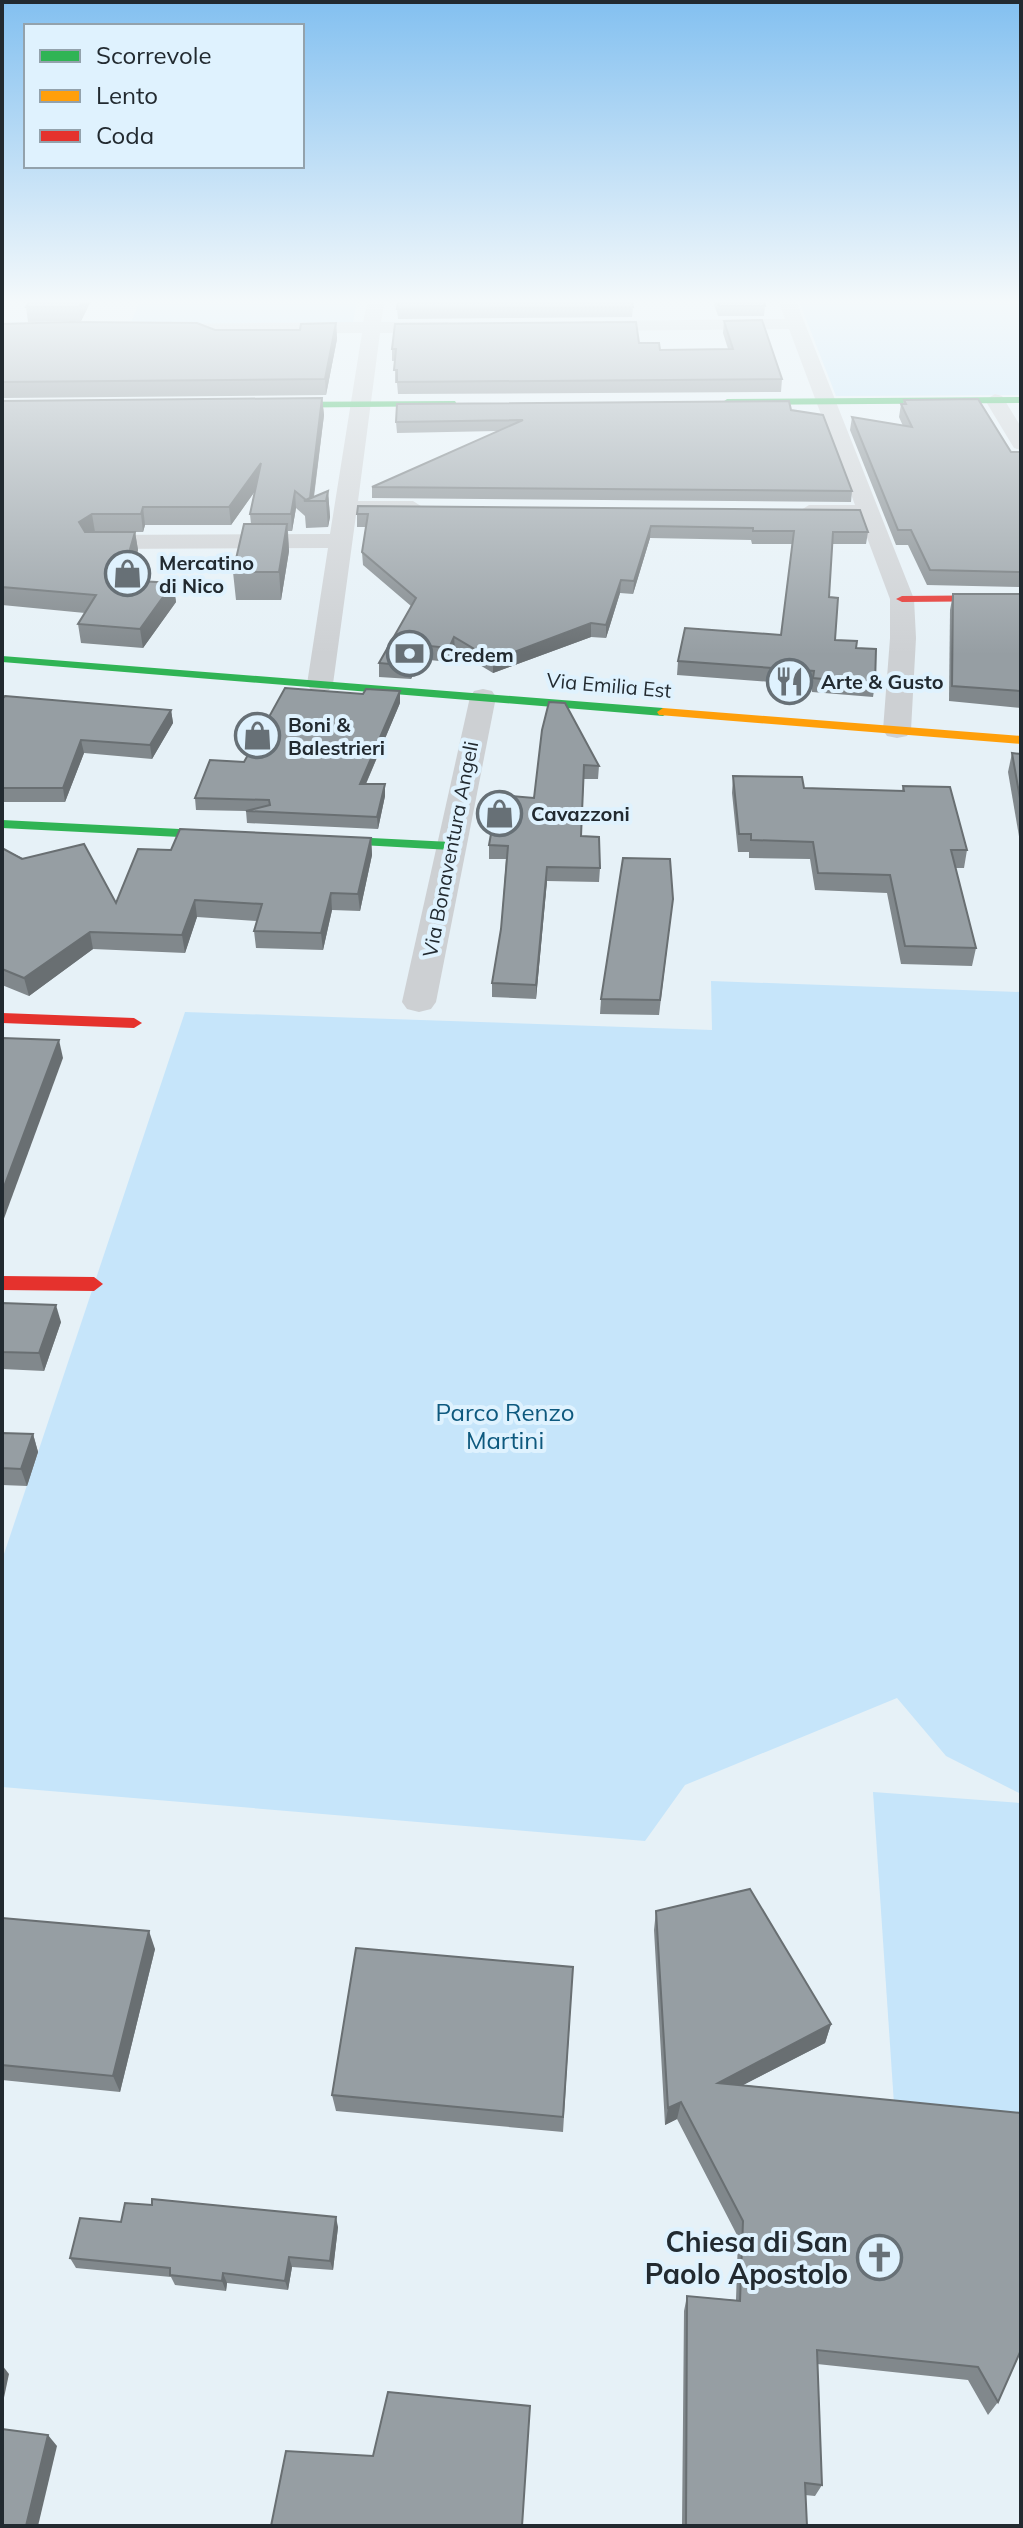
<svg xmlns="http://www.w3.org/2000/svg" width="1023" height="2528" viewBox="0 0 1023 2528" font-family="Mulish,sans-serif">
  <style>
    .green { fill: #c6e5fa }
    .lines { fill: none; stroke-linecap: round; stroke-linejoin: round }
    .street { fill: #cdd0d3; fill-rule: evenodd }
    .fast { fill: #30b455; fill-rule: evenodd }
    .slow { fill: #ff9f0a; fill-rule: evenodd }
    .jam { fill: #e5322d; fill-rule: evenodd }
    .wall { fill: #81888c }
    .shaded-wall { fill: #696f72 }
    .building { fill: #969ea3; stroke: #696f72; stroke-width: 2 }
    .labels { text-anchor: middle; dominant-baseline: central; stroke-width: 8; stroke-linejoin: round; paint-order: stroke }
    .far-poi-label { font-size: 20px; font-weight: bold; fill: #222a30; stroke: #dff2fe; text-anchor: start }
    .far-street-label { font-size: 20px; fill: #222a30; stroke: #dff2fe }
    .park-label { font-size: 24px; fill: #0e597e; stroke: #dff2fe }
    .near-poi-label { font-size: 28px; font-weight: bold; fill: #222a30; stroke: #dff2fe; text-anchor: end }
  </style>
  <rect width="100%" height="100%" fill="#e6f1f7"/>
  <g class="green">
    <path d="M140 301H357L353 323 130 325Z"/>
    <path d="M799 301H1021V395L836 396Z"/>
    <path d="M711 981 1021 992V1794L946 1756 897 1698 685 1785 645 1841 2 1787V1560L185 1012 712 1030Z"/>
    <path d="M873 1792 1021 1803V2115L894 2104Z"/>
  </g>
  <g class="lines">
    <g class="street">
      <path d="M368 301H382L384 304 381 322H448L457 327 448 332 380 333 358 501H413L424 508 413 515H356L333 684 329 690H311L307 684 328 548 96 549 88 547 84 542 88 537 96 535 330 534 362 333 156 334 147 329 156 324 363 322Z"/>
      <path d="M778 301H796L914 599 916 638 911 730 907 736 897 738 887 736 883 730 890 638V599L860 519H809L798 512 809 505H855L789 329 584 331 575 326 584 321 785 319Z"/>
      <path d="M995 394 1002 396 1021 427V450L1014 448 985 400Z"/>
      <path d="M483 689 492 691 496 697 436 1002 431 1009 419 1012 407 1009 402 1002 470 697 474 691Z"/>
    </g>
    <g class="fast">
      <path d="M1021 397V403L727 405 723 402 727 399Z"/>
      <path d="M455 401 458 406 263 408 259 405 263 402Z"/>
      <path d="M2 656 663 708 669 712 663 716 2 662Z"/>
      <path d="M2 820 239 832 246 836 239 840 2 828Z"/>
      <path d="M312 835 451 842 458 846 451 850 307 842V836Z"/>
    </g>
    <path class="slow" d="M663 708 1021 736V744L659 715 657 712Z"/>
    <g class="jam">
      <path d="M1021 595V601L902 602 896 599 902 596Z"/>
      <path d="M2 1013 134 1018 142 1023 134 1028 2 1023Z"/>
      <path d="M2 1276 94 1277 103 1284 94 1291 2 1290Z"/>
    </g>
  </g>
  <g class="wall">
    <path d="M30 301H91L81 321 28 322 26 307Z"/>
    <path d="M713 301H764L765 306 764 316H718Z"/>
    <path d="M633 307 632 317 398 319 397 309Z"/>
    <path d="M724 321 782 379 781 392 398 394 397 383H395V361H392V349L639 343 660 350 728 349 723 333Z"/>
    <path d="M336 323 337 339 326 395 2 398V324L215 330H300Z"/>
    <path d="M322 398 324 415 314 497 328 491 330 517 328 527 306 528 305 516 296 508 292 531H288L289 551 281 600H236L233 572 251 524 250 514 255 491 231 525H145L143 532H95H135L138 550 129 580 173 583 176 602 143 648 81 643 78 624 85 613 2 605V401Z"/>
    <path d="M904 400 1011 452H1021V587L927 585 908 545H896L850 430 852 417 903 426 899 417 901 404H903Z"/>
    <path d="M791 410 852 491 851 502 372 498V487L498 431 397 433 396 422Z"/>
    <path d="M357 514 868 532 866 544H832L829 597 835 640 856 648 875 684 873 697 812 692V685L677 675 678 661 781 635 792 544H752L751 540 650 538 633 594 620 593 606 638 591 637 493 673 455 650 449 662 420 659 411 679 379 677V663L411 606 363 565 362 552 366 527H357Z"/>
    <path d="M953 594H1021V708L949 701 950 610Z"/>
    <path d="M2 699 171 710 173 723 152 759 84 753 65 802H2Z"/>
    <path d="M400 703 366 784 385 796 378 829 247 823 246 811 196 810 195 798 244 762Z"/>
    <path d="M542 730 599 766 598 779H584L581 836 600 868 599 882 547 881 536 999 492 997V983L501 929 506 859H489V845L534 798Z"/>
    <path d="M1012 753 1021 754V848L1008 772Z"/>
    <path d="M733 776 804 788 902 791 903 786 967 850 964 868H955L976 948 972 966 901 964 887 893 815 890 810 859 749 858V852H738L732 793Z"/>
    <path d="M371 838 372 855 360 911 332 910 323 950 256 948 254 931 257 921 197 917 185 953 93 949 29 996 2 985V848L116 903 171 850Z"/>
    <path d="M673 899 659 1015 600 1014 601 999Z"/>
    <path d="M2 1303 61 1322 44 1371 2 1369Z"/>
    <path d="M2 1433 33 1434 38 1452 27 1486 2 1485Z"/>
    <path d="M656 1911 831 2024 825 2043 743 2085 1021 2113 998 2402 988 2415 968 2380 817 2364 822 2485 815 2496 805 2495 807 2526H682L684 2311 687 2296 736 2300 738 2237 677 2119 665 2125 654 1930Z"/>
    <path d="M2 1918 155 1949 120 2092 2 2080Z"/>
    <path d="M573 1967 563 2132 336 2111 332 2095Z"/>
    <path d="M338 2227 333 2270 292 2267 288 2290 227 2283 226 2291 175 2285 171 2277 76 2268 70 2258Z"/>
  </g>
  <g class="shaded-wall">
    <path d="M82 301H91L81 321 79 307Z"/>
    <path d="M336 323 337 339 326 395 325 379Z"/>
    <path d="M322 398 324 415 313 501H310Z"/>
    <path d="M261 463 263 480 231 525 229 507Z"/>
    <path d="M295 491 296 508 292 531 291 514Z"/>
    <path d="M328 491 330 517 328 527 326 501Z"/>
    <path d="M143 507 145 525 143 532 141 514Z"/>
    <path d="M92 514 95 532 82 540 79 522Z"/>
    <path d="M287 524 289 551 281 600 279 572Z"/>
    <path d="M651 526 650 538 633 594 634 581Z"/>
    <path d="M135 532 138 550 124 598 121 580Z"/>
    <path d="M621 580 620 593 606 638V625Z"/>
    <path d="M173 583 176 602 143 648 140 629Z"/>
    <path d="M591 623V637L493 673V660Z"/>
    <path d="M454 637 455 650 449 662V648Z"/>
    <path d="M420 645V659L411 679 410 666Z"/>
    <path d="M400 691V703L361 795 360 784Z"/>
    <path d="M171 710 173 723 152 759 150 745Z"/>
    <path d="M81 740 84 753 65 802 63 788Z"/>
    <path d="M385 784V796L378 829 377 817Z"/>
    <path d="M371 838 372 855 360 911 358 894Z"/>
    <path d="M547 867V881L536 999V985Z"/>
    <path d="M331 893 332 910 323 950 321 933Z"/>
    <path d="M195 900 197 917 185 953 182 935Z"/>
    <path d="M90 932 93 949 29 996 24 978Z"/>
    <path d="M59 1040 63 1058 2 1224V1192Z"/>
    <path d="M56 1305 61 1322 44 1371 39 1353Z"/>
    <path d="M33 1434 38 1452 27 1486 21 1469Z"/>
    <path d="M149 1931 155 1949 120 2092 113 2076Z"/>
    <path d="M831 2024 825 2043 714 2100 718 2083Z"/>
    <path d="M681 2102 677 2119 665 2125 668 2108Z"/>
    <path d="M336 2217 338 2227 333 2270 330 2261Z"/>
    <path d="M289 2257 292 2267 288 2290 285 2281Z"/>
    <path d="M223 2273 227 2283 226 2291 222 2281Z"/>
    <path d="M2 2365 9 2374 2 2407Z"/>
    <path d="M48 2435 57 2446 38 2526H26Z"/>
  </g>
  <g class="building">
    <path d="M30 301H82L79 307H26Z"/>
    <path d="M398 301H632L633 307 397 309Z"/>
    <path d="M717 301H764L765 306H719Z"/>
    <path d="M762 320 782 379 397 382V370H394L396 349H392L395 324 636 322 639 343H659L660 350 733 349 724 321Z"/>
    <path d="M71 322 197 323 215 330H300L301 324 336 323 325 379 2 382V324Z"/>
    <path d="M322 398 310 498 306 500 295 491 291 514H250L261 463 229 507H143L141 514H92L79 522 85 532H135L121 580 173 583 140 629 78 624 96 595 2 587V401Z"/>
    <path d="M978 399 1011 452H1021V572L930 570 911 530H898L852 417 912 427 901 404H906L904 400Z"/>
    <path d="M789 401 791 410 823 415 852 491 372 487 523 420 396 422 397 404Z"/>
    <path d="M328 491 326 501H304Z"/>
    <path d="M358 506 860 510 868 532H833L829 597 838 598 835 640 857 641 856 648 876 649 875 684 813 678 814 671 678 661 685 628 781 635 794 531H753V528L651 526 634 581 621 580 606 625 591 623 493 660 454 637 449 648 420 645 410 666 379 663 416 598 362 552 368 514H357Z"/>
    <path d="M244 524H287L279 572H233Z"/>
    <path d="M953 594H1021V691L952 686Z"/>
    <path d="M285 688 363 694 366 689 400 691 360 784H385L377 817 246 811 270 805 269 800 195 798 210 760 244 762Z"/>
    <path d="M5 696 171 710 150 745 81 740 63 788H2V699Z"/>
    <path d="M549 702 565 703 599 766 584 765 581 836 599 837 600 868 547 867 536 985 492 983 501 929 508 846 489 845 498 795 534 798 542 730Z"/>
    <path d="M1012 753 1021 754V804Z"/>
    <path d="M733 776 802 777 804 788 904 791 903 786 950 787 967 850H951L976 948 905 946 890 875 818 873 813 842 751 840V834H739Z"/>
    <path d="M180 829 371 838 358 894 331 893 321 933 254 931 262 904 195 900 182 935 90 932 24 978 2 969V848L22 859 84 844 116 903 138 849 171 850Z"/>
    <path d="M623 858 670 859 673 899 660 1000 601 999Z"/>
    <path d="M2 1038 59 1040 2 1192Z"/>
    <path d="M2 1303 56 1305 39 1353 2 1352Z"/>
    <path d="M2 1433 33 1434 21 1469 2 1468Z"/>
    <path d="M750 1889 831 2024 718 2083 1021 2113V2350L998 2402 978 2367 817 2350 822 2485 805 2483 807 2526H686L687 2296 740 2301 743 2221 681 2102 668 2108 656 1911Z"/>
    <path d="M2 1918 149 1931 113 2076 2 2065Z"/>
    <path d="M356 1948 573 1967 563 2117 332 2095Z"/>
    <path d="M152 2199 336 2217 330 2261 289 2257 285 2281 223 2273 222 2281 170 2275V2268L70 2258 80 2218 121 2222 125 2203 152 2205Z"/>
    <path d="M388 2392 530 2406 522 2526H271L286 2451 373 2456Z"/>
    <path d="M2 2429 48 2435 26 2526H2Z"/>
  </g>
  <linearGradient id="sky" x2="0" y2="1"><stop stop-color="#83c0f0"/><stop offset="0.46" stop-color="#f4f9fb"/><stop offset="1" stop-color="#f4f9fb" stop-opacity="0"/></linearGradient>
  <rect width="1023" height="655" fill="url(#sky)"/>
  <defs>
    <symbol id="shop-ring" viewBox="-11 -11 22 22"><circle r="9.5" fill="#dff2fe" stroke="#677076" stroke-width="1.5"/><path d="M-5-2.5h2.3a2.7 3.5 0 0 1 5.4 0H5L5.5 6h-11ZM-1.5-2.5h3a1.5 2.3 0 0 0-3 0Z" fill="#677076"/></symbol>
    <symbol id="bank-ring" viewBox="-11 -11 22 22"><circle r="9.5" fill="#dff2fe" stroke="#677076" stroke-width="1.5"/><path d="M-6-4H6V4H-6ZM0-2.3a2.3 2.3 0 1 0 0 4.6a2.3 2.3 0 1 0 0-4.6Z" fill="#677076"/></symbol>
    <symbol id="restaurant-ring" viewBox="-11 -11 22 22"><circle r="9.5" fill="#dff2fe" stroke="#677076" stroke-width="1.5"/><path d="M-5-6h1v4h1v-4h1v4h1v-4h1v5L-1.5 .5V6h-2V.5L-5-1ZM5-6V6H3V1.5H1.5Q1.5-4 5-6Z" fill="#677076"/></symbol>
    <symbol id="church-ring" viewBox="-11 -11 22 22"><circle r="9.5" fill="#dff2fe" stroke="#677076" stroke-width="1.5"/><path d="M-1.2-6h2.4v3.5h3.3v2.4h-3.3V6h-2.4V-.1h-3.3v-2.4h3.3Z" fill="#677076"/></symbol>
  </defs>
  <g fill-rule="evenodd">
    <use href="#shop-ring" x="102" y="548" width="51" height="51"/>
    <use href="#bank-ring" x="384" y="628" width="51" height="51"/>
    <use href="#restaurant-ring" x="764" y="656" width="51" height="51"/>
    <use href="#shop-ring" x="232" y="710" width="51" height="51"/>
    <use href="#shop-ring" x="474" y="788" width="51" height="51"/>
    <use href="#church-ring" x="854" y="2232" width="51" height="51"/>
  </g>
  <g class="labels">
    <g class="far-poi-label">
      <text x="159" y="562">Mercatino<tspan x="159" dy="23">di Nico</tspan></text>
      <text x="440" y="654">Credem</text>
      <text x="821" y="681">Arte &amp; Gusto</text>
      <text x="288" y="724">Boni &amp;<tspan x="288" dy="23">Balestrieri</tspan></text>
      <text x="531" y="813">Cavazzoni</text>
    </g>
    <g class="far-street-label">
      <text transform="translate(609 685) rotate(5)">Via Emilia Est</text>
      <text transform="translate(450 849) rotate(-79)">Via Bonaventura Angeli</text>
    </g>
    <g class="park-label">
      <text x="505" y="1412">Parco Renzo<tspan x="505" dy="28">Martini</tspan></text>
    </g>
    <g class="near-poi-label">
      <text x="848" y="2241">Chiesa di San<tspan x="848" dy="32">Paolo Apostolo</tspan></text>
    </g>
  </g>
  <rect width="1023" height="2528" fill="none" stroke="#222a30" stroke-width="8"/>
  <rect x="24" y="24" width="280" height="144" fill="#dff2fe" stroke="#93a2ac" stroke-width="2"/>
  <rect x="40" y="50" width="40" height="12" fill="#30b455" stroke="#93a2ac" stroke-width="2"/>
  <text x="96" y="64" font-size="24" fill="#222a30">Scorrevole</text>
  <rect x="40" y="90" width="40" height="12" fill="#ff9f0a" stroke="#93a2ac" stroke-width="2"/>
  <text x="96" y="104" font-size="24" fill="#222a30">Lento</text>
  <rect x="40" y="130" width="40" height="12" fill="#e5322d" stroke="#93a2ac" stroke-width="2"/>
  <text x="96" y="144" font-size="24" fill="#222a30">Coda</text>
</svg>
